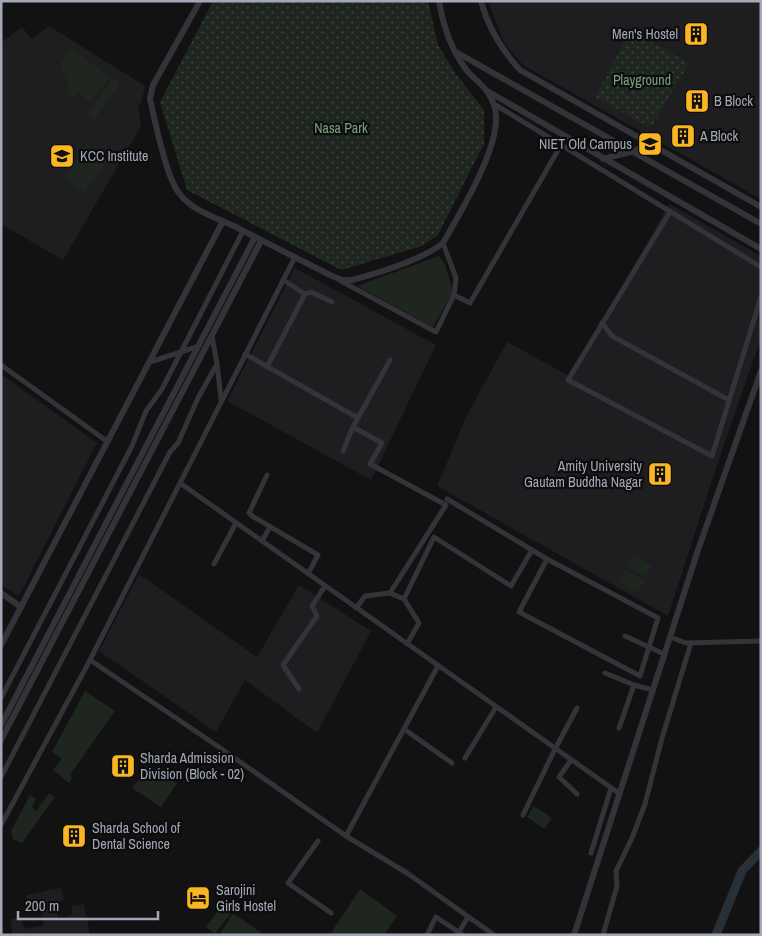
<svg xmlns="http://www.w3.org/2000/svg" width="762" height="936" viewBox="0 0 762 936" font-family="'Archivo Narrow',sans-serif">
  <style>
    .built { fill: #1e1e20 }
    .grass { fill: #1e261f }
    .park { fill: url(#park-dots) }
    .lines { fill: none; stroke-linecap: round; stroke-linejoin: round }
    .river { stroke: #283037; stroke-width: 9 }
    .minor { stroke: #333339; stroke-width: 5 }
    .tertiary { stroke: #333339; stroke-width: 6 }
    .labels { text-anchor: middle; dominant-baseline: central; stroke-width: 4.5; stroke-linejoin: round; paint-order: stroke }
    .poi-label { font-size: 14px; fill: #a2a8b5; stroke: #0d0d0e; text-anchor: start }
    .park-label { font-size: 14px; fill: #78a17b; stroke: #0d0d0e }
  </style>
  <defs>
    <pattern id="park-dots" width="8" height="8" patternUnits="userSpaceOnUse" patternTransform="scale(1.25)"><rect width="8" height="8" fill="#1e261f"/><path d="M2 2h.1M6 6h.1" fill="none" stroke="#3c433d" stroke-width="1.8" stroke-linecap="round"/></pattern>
  </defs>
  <rect width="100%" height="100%" fill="#121213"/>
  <g class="built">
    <path d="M488 1H761V199L523 65 504 43Z"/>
    <path d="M49 26 145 86 141 103 138 104 141 126 63 260 1 224V43L22 27 32 39Z"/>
    <path d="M669 204 761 256V338L718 462 668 616 437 486 467 415 507 342 571 377Z"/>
    <path d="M295 268 436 345 371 480 227 401Z"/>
    <path d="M1 374 97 443 19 596 1 585Z"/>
    <path d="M139 574 257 657 299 585 371 631 317 733 245 680 216 732 99 651Z"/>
    <path d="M61 888 64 900 55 902 58 918 73 915 71 906 84 904 90 935H13L10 919 21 917 24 929 44 925 40 905 29 907 26 895Z"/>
  </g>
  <g class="grass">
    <path d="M70 48 110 77 90 102 78 92 73 98 66 91 69 86 60 65Z"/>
    <path d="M113 78 121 83 94 120 87 115Z"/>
    <path d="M87 144 108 159 84 193 64 178Z"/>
    <path d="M439 256 445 264 453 292 433 327 357 286Z"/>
    <path d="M634 555 652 565 646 577 627 566Z"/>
    <path d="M625 570 644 581 638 593 619 581Z"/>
    <path d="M85 691 115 711 70 775 72 778 69 783 53 770 62 759 52 752Z"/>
    <path d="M147 766H150L177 783 161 807 132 788 141 778 143 769Z"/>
    <path d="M49 793 55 797 22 843 13 839 11 831 30 795 36 799 32 807 36 811Z"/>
    <path d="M534 806 552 818 544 829 527 817Z"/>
    <path d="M360 889 397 916 384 935H333L331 933Z"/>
    <path d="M221 906 231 913 215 934 206 927Z"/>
    <path d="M233 913 264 935H219Z"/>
  </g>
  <g class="park">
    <path d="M213 1H428L438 45 456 74 484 110V144L438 235 422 246 341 270 187 190 160 102Z"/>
    <path d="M631 30 689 63 651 128 595 97Z"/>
  </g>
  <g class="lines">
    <path class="river" d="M716 935 742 871 761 851"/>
    <g class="minor">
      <path d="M494 104 761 267"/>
      <path d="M670 212 568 380 712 456 761 297"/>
      <path d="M283 280 305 294 311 292 332 302"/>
      <path d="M339 280 436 332 454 295 456 278 443 243"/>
      <path d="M454 295 470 303 561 145"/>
      <path d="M602 323 612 336 729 400"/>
      <path d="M212 336 217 364 221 399"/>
      <path d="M245 354 358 418"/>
      <path d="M150 362 199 346"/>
      <path d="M1 365 108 442"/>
      <path d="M267 367 305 294"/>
      <path d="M343 451 353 427"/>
      <path d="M267 475 249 513 252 516 318 555 308 574"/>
      <path d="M180 483 620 794"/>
      <path d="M447 499 547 559 658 618 640 676 519 612 547 559"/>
      <path d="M262 541 270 527"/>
      <path d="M214 564 236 523"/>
      <path d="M390 593 446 505 370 464 382 443 353 427 390 360"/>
      <path d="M404 599 434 537 511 586 532 550"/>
      <path d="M356 608 365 596 390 593 404 599 419 623 407 644"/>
      <path d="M625 636 664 654"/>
      <path d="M670 637 686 643 761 641"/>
      <path d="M90 660 213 743 346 836 407 873 494 935"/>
      <path d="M605 673 634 685 653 690"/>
      <path d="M299 689 283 665 317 616 312 606 325 586"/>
      <path d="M1 698 132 446 146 411 162 389 243 231"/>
      <path d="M619 728 634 685"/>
      <path d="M404 729 452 763"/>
      <path d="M465 758 496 707"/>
      <path d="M571 760 559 777 577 794"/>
      <path d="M1 777 170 452 178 443 198 398 217 364"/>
      <path d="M523 815 555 749 577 708"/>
      <path d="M1 825 90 660 295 257"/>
      <path d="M346 836 438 666"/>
      <path d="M318 841 288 883 331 913"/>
      <path d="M591 853 611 788"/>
      <path d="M459 932 468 917"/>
      <path d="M427 935 436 917 463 935"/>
      <path d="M603 935 617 886 616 871 632 838 645 804 662 738 691 643"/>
    </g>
    <g class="tertiary">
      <path d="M200 1 153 85 150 99C155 121 166 177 179 193 191 210 216 218 234 226 266 243 299 259 332 276L343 280H352C378 273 422 260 443 243 460 213 497 152 496 118 496 109 493 100 488 93 482 83 471 77 465 68 451 49 443 25 439 1"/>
      <path d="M481 1C488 28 501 49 520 70L761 207"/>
      <path d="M456 52 761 224"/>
      <path d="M489 92 761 249"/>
      <path d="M603 159 634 151 649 144"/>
      <path d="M1 593 21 607"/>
      <path d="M1 645 223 221"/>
      <path d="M1 725 255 237"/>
      <path d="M1 740 261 241"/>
      <path d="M574 935 698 550 761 371"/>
    </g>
  </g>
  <defs>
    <symbol id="building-square" viewBox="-11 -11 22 22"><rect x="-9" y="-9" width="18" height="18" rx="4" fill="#fab523" stroke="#0d0d0e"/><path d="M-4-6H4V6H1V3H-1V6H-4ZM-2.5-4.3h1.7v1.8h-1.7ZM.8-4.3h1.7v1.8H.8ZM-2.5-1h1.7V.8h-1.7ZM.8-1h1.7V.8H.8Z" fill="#111"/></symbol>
    <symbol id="university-square" viewBox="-11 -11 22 22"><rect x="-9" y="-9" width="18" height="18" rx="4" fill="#fab523" stroke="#0d0d0e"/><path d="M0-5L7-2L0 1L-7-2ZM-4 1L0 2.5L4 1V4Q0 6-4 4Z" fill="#111"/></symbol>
    <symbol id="hotel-square" viewBox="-11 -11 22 22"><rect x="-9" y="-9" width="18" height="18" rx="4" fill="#fab523" stroke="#0d0d0e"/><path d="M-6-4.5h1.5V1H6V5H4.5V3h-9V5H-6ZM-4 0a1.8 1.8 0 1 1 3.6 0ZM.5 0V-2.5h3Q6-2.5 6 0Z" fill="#111"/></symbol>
  </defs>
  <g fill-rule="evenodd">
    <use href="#building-square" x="682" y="20" width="28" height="28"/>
    <use href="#building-square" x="683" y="87" width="28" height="28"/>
    <use href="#building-square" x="669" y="122" width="28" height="28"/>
    <use href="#university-square" x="636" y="130" width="28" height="28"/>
    <use href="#university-square" x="48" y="142" width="28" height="28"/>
    <use href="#building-square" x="646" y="460" width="28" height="28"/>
    <use href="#building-square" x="109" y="752" width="28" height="28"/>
    <use href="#building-square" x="60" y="822" width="28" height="28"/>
    <use href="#hotel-square" x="184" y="884" width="28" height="28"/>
  </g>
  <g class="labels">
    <g class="poi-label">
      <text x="678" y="34" text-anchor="end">Men's Hostel</text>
      <text x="714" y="101">B Block</text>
      <text x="700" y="136">A Block</text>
      <text x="632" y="144" text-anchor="end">NIET Old Campus</text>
      <text x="80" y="156">KCC Institute</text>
      <text x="642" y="466" text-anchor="end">Amity University<tspan x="642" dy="16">Gautam Buddha Nagar</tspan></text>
      <text x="140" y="758">Sharda Admission<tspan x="140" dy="16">Division (Block - 02)</tspan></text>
      <text x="92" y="828">Sharda School of<tspan x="92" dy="16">Dental Science</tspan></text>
      <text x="216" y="890">Sarojini<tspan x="216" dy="16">Girls Hostel</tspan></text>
    </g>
    <g class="park-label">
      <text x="642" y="80">Playground</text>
      <text x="341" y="128">Nasa Park</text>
    </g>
  </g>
  <rect width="762" height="936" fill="none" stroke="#a2a8b5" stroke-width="5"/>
  <path d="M18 911v8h140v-8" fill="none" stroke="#a2a8b5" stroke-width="2.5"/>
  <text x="25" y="911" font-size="15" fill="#a2a8b5" stroke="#0d0d0e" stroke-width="4" paint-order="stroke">200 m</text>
</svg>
